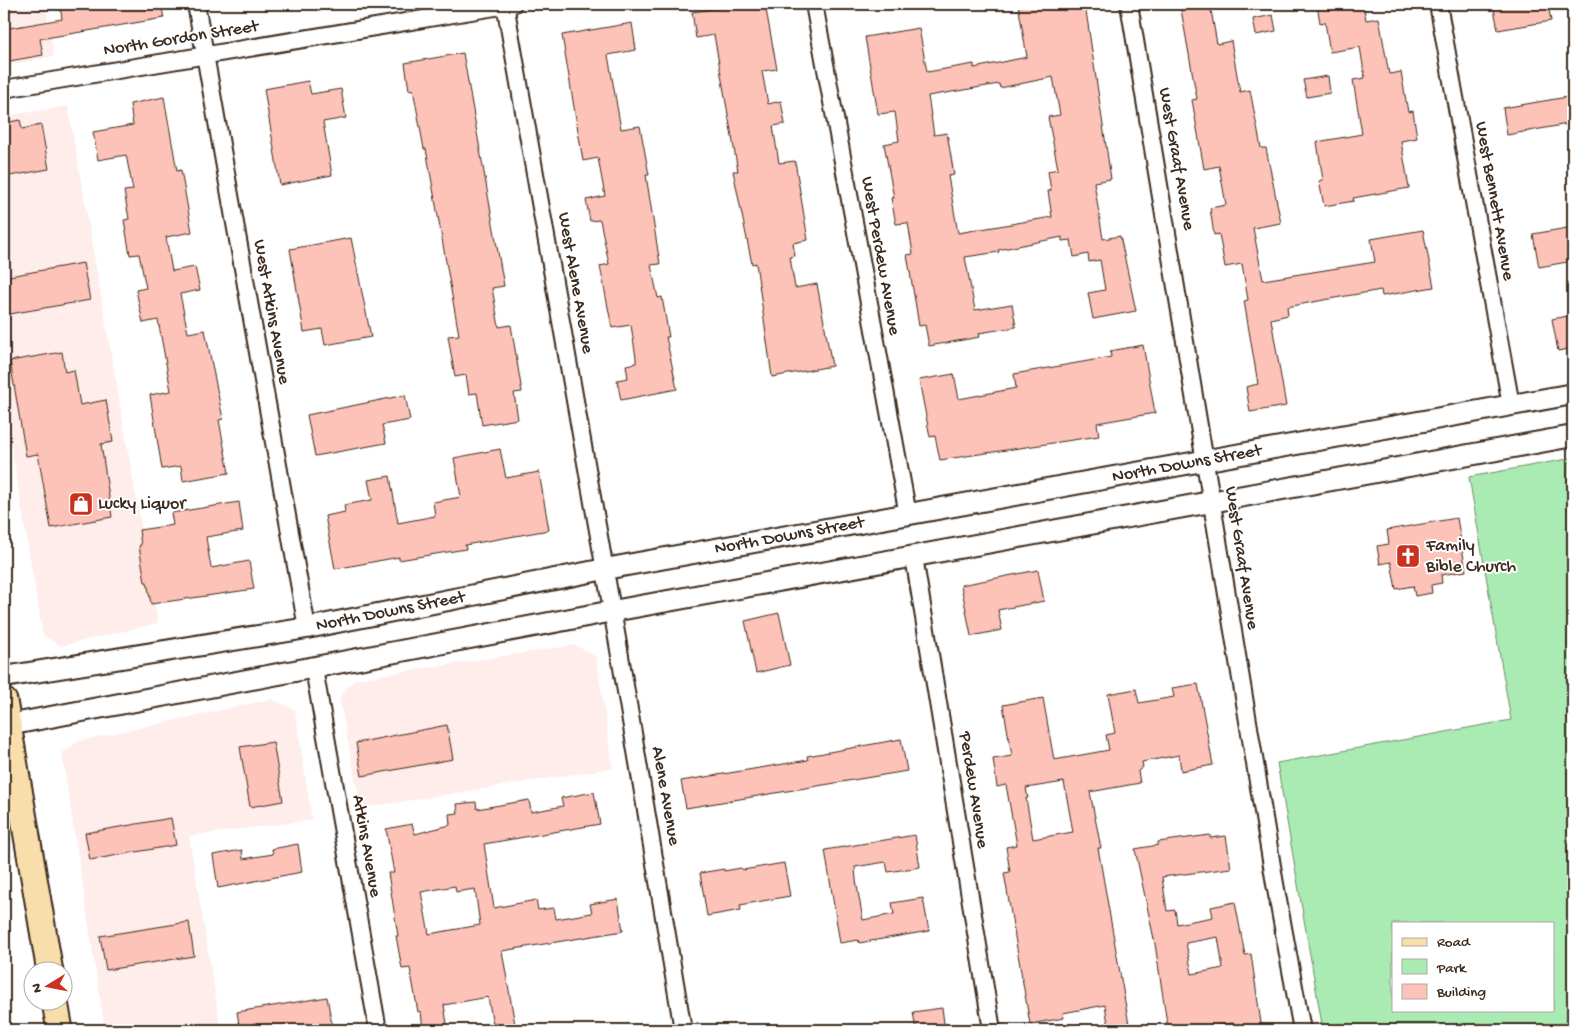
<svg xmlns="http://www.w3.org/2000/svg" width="1577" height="1034" viewBox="0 0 1577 1034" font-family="'Gochi Hand',sans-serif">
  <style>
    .built { fill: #feedea }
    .green { fill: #aaebb3; stroke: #728a68; fill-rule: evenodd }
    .building { fill: #fdc2b8; stroke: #3b2a1e; fill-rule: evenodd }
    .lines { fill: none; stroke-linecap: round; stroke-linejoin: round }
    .minor-casing { stroke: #3b2a1e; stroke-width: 20 }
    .tertiary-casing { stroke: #3b2a1e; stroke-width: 24 }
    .primary-casing { stroke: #3b2a1e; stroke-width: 29 }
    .minor { stroke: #fff; stroke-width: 16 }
    .tertiary { stroke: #fff; stroke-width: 20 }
    .primary { stroke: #f8deab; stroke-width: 25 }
    .labels { text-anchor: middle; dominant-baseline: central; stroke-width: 4; stroke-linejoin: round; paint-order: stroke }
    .street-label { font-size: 18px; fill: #3b2a1e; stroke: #fff }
    .poi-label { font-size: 18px; fill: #3b2a1e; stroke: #fff; text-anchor: start }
  </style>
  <rect width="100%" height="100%" fill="#fff"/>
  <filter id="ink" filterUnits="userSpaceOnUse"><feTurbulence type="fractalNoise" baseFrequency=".02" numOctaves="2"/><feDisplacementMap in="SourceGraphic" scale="10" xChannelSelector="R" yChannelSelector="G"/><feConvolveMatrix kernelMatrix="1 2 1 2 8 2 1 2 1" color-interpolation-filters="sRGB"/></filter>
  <g filter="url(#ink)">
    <g class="built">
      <path d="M4 4H45L54 56 4 66Z"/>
      <path d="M68 106 158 623 61 646 43 635 4 402V116Z"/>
      <path d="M575 645 596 657 613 768 361 808 339 697 355 679Z"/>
      <path d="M272 699 295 710 312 820 189 836 221 1030H105L62 753 79 741Z"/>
    </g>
    <path class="green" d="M1573 458V1030H1323L1277 763 1511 720 1469 477ZM1393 923H1553V1010H1393Z"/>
    <g class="building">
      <path d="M60 4H161L164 18 40 39 43 55 4 62V29L62 19Z"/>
      <path d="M719 4H765L777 69 762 71 768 104 781 101 785 124 773 126 779 163 795 161 808 240 793 243 795 256 790 257 795 288 817 284 832 366 772 377 756 263 752 264 733 171H738L714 35 696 38 692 12 720 8Z"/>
      <path d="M1018 4H1085L1111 179 1094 182 1103 239 1120 236 1136 311 1093 319 1088 293 1105 290 1100 260 1089 262 1088 254 1074 257 1071 240 1062 241V237L998 250 999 252 965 257 975 310 1012 304 1016 327 979 333 980 337 929 346 925 325 919 326 916 307 907 255 913 254 908 223 896 224 891 198H894L884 144 899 141 895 112 878 114 865 37 919 28 927 72 974 64V68L1027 57ZM1053 77 1060 115 1048 117 1058 169 1048 171 1051 191H1048L1052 217 958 233 948 176 954 175 947 133 934 135 928 96 999 84 1000 88Z"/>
      <path d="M1180 4H1210L1217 44 1231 41 1240 92 1250 90 1261 148H1266L1281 223 1253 228 1263 280 1375 262 1371 239 1423 230 1434 287 1382 296 1381 290 1329 299 1287 307 1288 315 1271 319 1286 406 1250 412 1246 387 1258 384 1244 301 1248 300 1242 264 1225 267 1219 234 1214 235 1210 208 1226 205 1219 166 1204 169 1192 100 1197 99Z"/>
      <path d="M1317 4H1363L1366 20 1379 18 1389 74 1401 72 1408 112 1413 111 1417 138 1401 141 1409 188 1353 198 1354 201 1324 206 1319 181 1323 180 1317 142 1362 134 1353 80 1365 78 1360 47 1330 52 1325 22 1320 23Z"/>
      <path d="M1493 4H1548L1551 21 1498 30Z"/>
      <path d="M1273 15 1276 31 1256 35 1253 19Z"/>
      <path d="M632 23 636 50 608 55 621 129 640 126 649 175H646L660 264 651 265 658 298 662 297 669 337H666L677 389 621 400 617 380 628 378 626 365 636 363V358L631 325 612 328 600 266 609 264 600 220 590 221 586 200 605 196 598 158 583 161 562 35Z"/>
      <path d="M463 53 504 286 492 288 499 327 511 325 522 392 514 393 518 419 482 425 477 393 469 394 466 375 455 377 448 336 459 335 426 149H424L413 89 409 90 405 63Z"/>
      <path d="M1328 76 1330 93 1307 97 1303 80Z"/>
      <path d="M308 81 311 94 341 89 346 118 323 122 332 175 280 185 264 89Z"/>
      <path d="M1573 96V123L1507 135 1503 108Z"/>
      <path d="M164 97 177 171 181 170 192 232 166 237 172 271 195 267 200 290 180 294 188 333 205 330 223 419 219 420 229 473 183 481 181 466 162 469 150 395 171 391 158 320 143 323 136 290 146 288 139 254 130 255 124 220 129 219 124 191 133 190 126 155 98 160 93 132 133 125 130 104Z"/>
      <path d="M20 120 22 129 41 125 49 169 4 177V123Z"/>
      <path d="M1573 227V261L1539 267 1533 234Z"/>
      <path d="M351 238 371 337 325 345 322 329 304 332 290 249Z"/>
      <path d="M83 263 90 300 4 315V277Z"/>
      <path d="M1573 315V348L1558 351 1552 319Z"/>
      <path d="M1143 345 1155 413 1097 423 1099 436 940 460 935 436 930 437 919 380 954 374 959 399 1016 388 1014 374 1111 357 1110 351Z"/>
      <path d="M62 352 65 372 74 370 80 405 106 400 113 442 101 444 112 517 51 528 38 454 26 456 10 361Z"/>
      <path d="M405 395 410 420 382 425 386 443 315 456 307 415Z"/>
      <path d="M500 449 506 478 539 472 549 530 465 545 466 549 399 560V557L335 569 325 516 345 512 344 505 372 500 368 480 390 476 398 523 435 516 433 502 461 497 454 458Z"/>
      <path d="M239 502 243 531 206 537 211 568 249 561 254 589 151 604 147 582H145L139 546 141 545 139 530 173 525 171 513Z"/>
      <path d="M1457 518 1466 571 1441 575 1442 583 1431 585 1432 593 1415 596 1413 586 1396 589 1391 562 1380 564 1377 546 1389 544 1387 530Z"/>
      <path d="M1038 570 1044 601 998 610 1002 630 971 636 961 585Z"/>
      <path d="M779 613 790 665 756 673 745 621Z"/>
      <path d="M1198 684 1213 765 1181 771 1179 755 1142 762 1143 767 1138 771 1140 783 1090 792 1101 848H1098L1130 1030H1109L1105 1005 1063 1013 1064 1018 1030 1024 1004 873 1010 872 1006 847 1017 845 1006 785 997 787 993 759 1012 756 1003 705 1043 698 1054 760 1109 750 1106 735 1115 733 1108 694 1136 689 1139 703 1174 697 1172 688ZM1064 782 1073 832 1033 839 1026 798H1028L1026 788Z"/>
      <path d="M447 725 453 759 362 776 356 743Z"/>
      <path d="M901 739 907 771 686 808 681 781 808 760 807 756Z"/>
      <path d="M273 742 283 801 250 807 240 747Z"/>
      <path d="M594 792 600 824 484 844 494 908 536 900 538 910 554 908 556 919 592 913 590 904 618 899 623 931 502 951 516 1030H494L488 997 444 1005 448 1030H423L421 1011 418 1012 410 968 402 969 396 936H398L388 873H394L386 829 412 824 415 834 450 825 449 814 458 813 457 804 476 802 477 809 529 800 531 812 563 806 561 798ZM455 886 456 892 475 889 480 925 429 934 421 892Z"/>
      <path d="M171 818 176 845 90 860 85 833Z"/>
      <path d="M915 835 920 867 888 872 886 862 855 867 856 880 863 920 894 914 892 903 923 898 929 931 859 943 858 940 840 943 825 850Z"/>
      <path d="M1210 835V838L1226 836 1231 868 1162 877 1167 911 1175 910 1177 924 1213 917 1211 907 1235 902 1245 955 1251 954 1262 1030H1234L1233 1023 1201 1028V1030H1168L1155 944 1135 849 1158 845V842ZM1218 937 1223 968 1192 974 1186 943Z"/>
      <path d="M298 844 302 872 218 888 213 855 242 850 243 859 273 854 272 849Z"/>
      <path d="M784 863 790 896 740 905 741 910 707 916 700 873 724 869V871L741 868 743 870Z"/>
      <path d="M189 922 194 956 106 970 100 936Z"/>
      <path d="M327 997 333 1030H297L296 1028 280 1030H240L237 1012Z"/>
      <path d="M942 1008 945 1030H916L913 1012Z"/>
    </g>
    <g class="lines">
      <defs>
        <g id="minor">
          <path d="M196 4 307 628"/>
          <path d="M505 4 618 644 683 1030"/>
          <path d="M814 4 908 515"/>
          <path d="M1129 4 1275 884 1302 1030"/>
          <path d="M1438 4 1511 405"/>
          <path d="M4 89 513 4"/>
          <path d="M914 557 992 1030"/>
          <path d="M314 669 378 1030"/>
        </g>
        <g id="tertiary">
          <path id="s1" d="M4 677 307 628 605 569 1573 394"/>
          <path d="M8 725 613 611 1573 436"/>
        </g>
        <g id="primary">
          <path d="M4 701 50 972"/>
          <path d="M55 1002 60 1030"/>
        </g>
      </defs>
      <use href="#minor" class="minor-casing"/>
      <use href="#tertiary" class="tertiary-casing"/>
      <use href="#primary" class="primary-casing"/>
      <use href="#minor" class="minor"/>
      <use href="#tertiary" class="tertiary"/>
      <use href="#primary" class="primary"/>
    </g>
  </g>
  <defs>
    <symbol id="shop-square" viewBox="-11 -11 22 22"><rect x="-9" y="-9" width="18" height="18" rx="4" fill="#c8321e" stroke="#fff"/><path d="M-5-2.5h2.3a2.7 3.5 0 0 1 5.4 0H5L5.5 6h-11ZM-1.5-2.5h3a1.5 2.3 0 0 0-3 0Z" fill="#fff"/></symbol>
    <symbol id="church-square" viewBox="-11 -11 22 22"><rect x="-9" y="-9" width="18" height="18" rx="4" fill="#c8321e" stroke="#fff"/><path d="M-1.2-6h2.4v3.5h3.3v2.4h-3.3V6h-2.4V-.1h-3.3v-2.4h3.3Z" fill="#fff"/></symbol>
  </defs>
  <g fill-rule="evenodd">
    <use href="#shop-square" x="67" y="490" width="28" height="28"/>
    <use href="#church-square" x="1394" y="542" width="28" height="28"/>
  </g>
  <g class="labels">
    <g class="street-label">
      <text transform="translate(181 39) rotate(-9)">North Gordon Street</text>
      <text transform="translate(1176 159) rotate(80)">West Graaf Avenue</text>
      <text transform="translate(1494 201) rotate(80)">West Bennett Avenue</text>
      <text transform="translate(880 256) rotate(80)">West Perdew Avenue</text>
      <text transform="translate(575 283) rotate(80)">West Alene Avenue</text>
      <text transform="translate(271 312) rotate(80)">West Atkins Avenue</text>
      <text stroke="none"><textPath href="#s1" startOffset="1202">North Downs Street</textPath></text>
      <text stroke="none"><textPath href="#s1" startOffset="798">North Downs Street</textPath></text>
      <text transform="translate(1241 558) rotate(81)">West Graaf Avenue</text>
      <text stroke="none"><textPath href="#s1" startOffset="392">North Downs Street</textPath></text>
      <text transform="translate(973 790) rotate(81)">Perdew Avenue</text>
      <text transform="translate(665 796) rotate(80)">Alene Avenue</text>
      <text transform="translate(366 846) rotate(80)">Atkins Avenue</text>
    </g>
    <g class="poi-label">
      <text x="98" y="504">Lucky Liquor</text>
      <text x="1426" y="546">Family<tspan x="1426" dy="21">Bible Church</tspan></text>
    </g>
  </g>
  <rect width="1577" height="1034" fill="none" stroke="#fff" stroke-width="20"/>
  <rect x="10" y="10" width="1557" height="1014" fill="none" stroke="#3b2a1e" stroke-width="2" filter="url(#ink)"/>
  <rect x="1392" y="922" width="162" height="90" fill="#ffffff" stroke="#b1aaa5"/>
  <rect x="1402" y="938" width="25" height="8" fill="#f8deab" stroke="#b1aaa5"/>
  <text x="1437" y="946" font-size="15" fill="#3b2a1e">Road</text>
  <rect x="1402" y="959" width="25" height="15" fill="#aaebb3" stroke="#b1aaa5"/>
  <text x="1437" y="972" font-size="15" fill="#3b2a1e">Park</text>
  <rect x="1402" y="984" width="25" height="15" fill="#fdc2b8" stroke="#b1aaa5"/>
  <text x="1437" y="996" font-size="15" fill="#3b2a1e">Building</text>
  <g transform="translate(48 986) rotate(260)"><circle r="24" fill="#ffffff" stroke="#b1aaa5"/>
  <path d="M0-4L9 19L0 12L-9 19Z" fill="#c8321e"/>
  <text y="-8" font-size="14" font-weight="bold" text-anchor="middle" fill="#3b2a1e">N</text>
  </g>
</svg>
